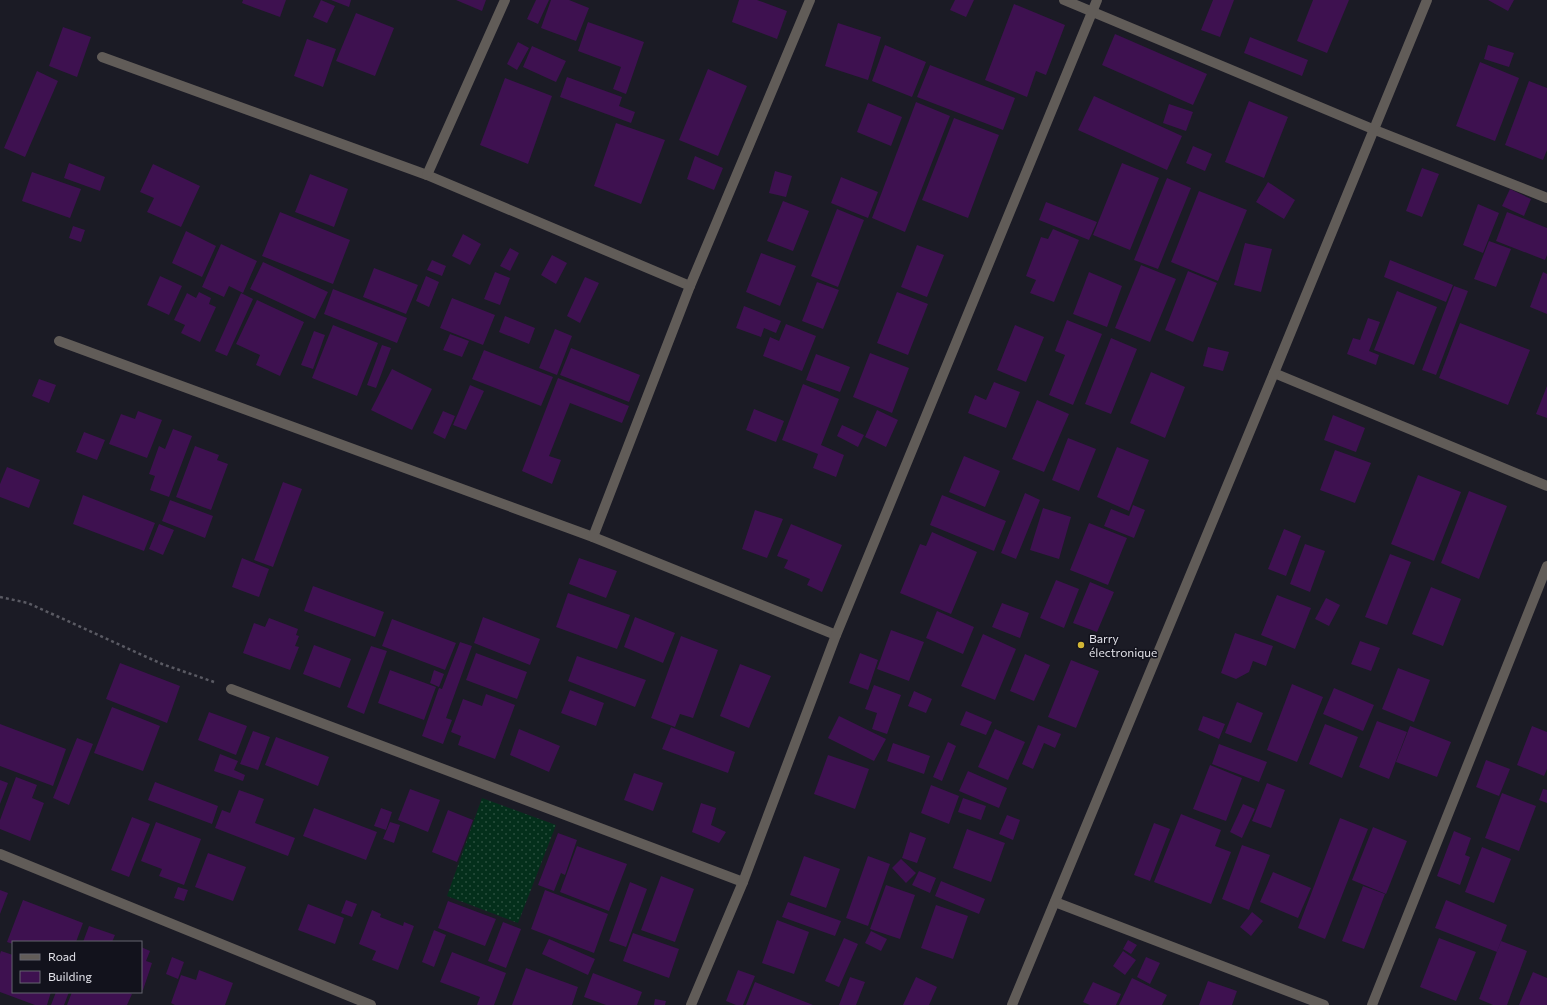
<svg xmlns="http://www.w3.org/2000/svg" width="1547" height="1005" viewBox="0 0 1547 1005" font-family="Commissioner,sans-serif">
  <style>
    .grass { fill: url(#grass-dots) }
    .building { fill: #3e1150 }
    .lines { fill: none; stroke-linecap: round; stroke-linejoin: round }
    .path { stroke: #5a5a63; stroke-width: 2.5; stroke-dasharray: 3 3; stroke-linecap: butt }
    .minor { stroke: #615c58; stroke-width: 10 }
    .poi-dot { fill: #d3b635; stroke: #12121c; stroke-width: 1.5 }
    .labels { text-anchor: middle; dominant-baseline: central; stroke-width: 3; stroke-linejoin: round; paint-order: stroke }
    .poi-label { font-size: 12px; fill: #e2e2e9; stroke: #12121c; text-anchor: start }
  </style>
  <defs>
    <pattern id="grass-dots" width="8" height="8" patternUnits="userSpaceOnUse"><rect width="8" height="8" fill="#042f1b"/><path d="M2 2h.1M6 6h.1" fill="none" stroke="#284d3c" stroke-width="1.8" stroke-linecap="round"/></pattern>
  </defs>
  <rect width="100%" height="100%" fill="#1b1b25"/>
  <path class="grass" d="M482 798 556 825 518 923 447 896Z"/>
  <g class="building">
    <path d="M243 0H286L280 17 242 3Z"/>
    <path d="M321 0 335 6 327 23 313 17Z"/>
    <path d="M331 0H351L349 7Z"/>
    <path d="M456 0H486L482 11Z"/>
    <path d="M536 0H549L538 24 527 19Z"/>
    <path d="M551 0H569L589 8 576 41 541 28Z"/>
    <path d="M739 0H757L787 11 777 39 732 22Z"/>
    <path d="M955 0H974L966 17 950 10Z"/>
    <path d="M1213 0H1234L1220 37 1201 30Z"/>
    <path d="M1313 0H1349L1327 53 1297 41Z"/>
    <path d="M1488 0H1514L1508 11Z"/>
    <path d="M1014 4 1065 25 1046 75 1036 71 1027 97 985 80Z"/>
    <path d="M356 13 394 28 375 76 336 61Z"/>
    <path d="M588 22 644 42 626 94 613 89 621 67 578 51Z"/>
    <path d="M838 23 881 37 868 80 825 66Z"/>
    <path d="M63 27 91 37 77 77 49 66Z"/>
    <path d="M1115 34 1207 74 1193 105 1102 65Z"/>
    <path d="M1250 37 1308 60 1302 76 1244 53Z"/>
    <path d="M307 39 336 49 323 87 294 76Z"/>
    <path d="M518 42 529 48 517 70 507 64Z"/>
    <path d="M885 45 926 62 912 97 872 81Z"/>
    <path d="M1488 45 1514 53 1509 67 1484 59Z"/>
    <path d="M532 46 566 61 556 82 523 67Z"/>
    <path d="M1480 62 1519 78 1495 141 1456 126Z"/>
    <path d="M930 65 1015 98 1003 130 917 97Z"/>
    <path d="M708 69 747 86 718 156 679 140Z"/>
    <path d="M37 71 58 81 25 157 4 148Z"/>
    <path d="M567 77 622 97 619 106 635 112 631 123 560 97Z"/>
    <path d="M505 78 552 96 528 164 480 145Z"/>
    <path d="M1529 81 1547 88V150L1543 160 1505 145Z"/>
    <path d="M1094 96 1182 136 1167 170 1078 130Z"/>
    <path d="M1249 101 1288 117 1264 178 1225 162Z"/>
    <path d="M916 102 950 116 905 232 872 218Z"/>
    <path d="M868 103 902 117 891 146 857 132Z"/>
    <path d="M1169 104 1193 112 1186 131 1163 123Z"/>
    <path d="M954 118 999 135 968 218 922 200Z"/>
    <path d="M616 123 665 140 641 204 594 186Z"/>
    <path d="M1193 146 1212 154 1205 171 1186 163Z"/>
    <path d="M695 156 723 168 714 190 687 179Z"/>
    <path d="M69 163 105 177 100 191 64 178Z"/>
    <path d="M1122 163 1159 178 1130 250 1093 235Z"/>
    <path d="M153 164 200 186 181 227 147 212 154 198 140 192Z"/>
    <path d="M1422 168 1439 174 1422 217 1406 211Z"/>
    <path d="M775 171 792 176 786 197 769 193Z"/>
    <path d="M32 172 81 189 70 218 22 201Z"/>
    <path d="M310 174 348 189 334 227 295 212Z"/>
    <path d="M841 177 878 192 868 218 831 203Z"/>
    <path d="M1167 178 1191 188 1158 269 1134 260Z"/>
    <path d="M1268 182 1295 200 1284 219 1256 202Z"/>
    <path d="M1510 189 1531 199 1524 216 1502 206Z"/>
    <path d="M1199 191 1247 210 1218 281 1171 262Z"/>
    <path d="M783 201 809 211 793 251 767 241Z"/>
    <path d="M1046 202 1097 222 1089 240 1039 220Z"/>
    <path d="M1478 204 1499 213 1483 253 1463 245Z"/>
    <path d="M837 209 864 220 838 287 811 276Z"/>
    <path d="M280 212 350 240 333 284 262 256Z"/>
    <path d="M1507 212 1547 228V255L1545 260 1496 241Z"/>
    <path d="M73 226 85 230 81 242 69 238Z"/>
    <path d="M1053 229 1079 240 1054 302 1030 293 1036 280 1026 276 1041 237 1048 239Z"/>
    <path d="M186 231 216 246 202 277 172 263Z"/>
    <path d="M463 234 481 244 470 265 452 256Z"/>
    <path d="M1489 241 1511 249 1496 287 1474 279Z"/>
    <path d="M1245 243 1272 249 1261 292 1234 285Z"/>
    <path d="M221 244 257 261 243 293 229 286 224 297 202 287Z"/>
    <path d="M917 245 944 255 927 297 901 287Z"/>
    <path d="M510 248 519 253 510 271 500 266Z"/>
    <path d="M761 253 796 266 780 306 746 292Z"/>
    <path d="M552 255 567 263 556 284 541 275Z"/>
    <path d="M432 260 446 266 442 276 427 270Z"/>
    <path d="M1390 260 1453 285 1446 302 1384 277Z"/>
    <path d="M263 262 328 292 315 319 250 289Z"/>
    <path d="M1141 265 1176 279 1150 342 1115 328Z"/>
    <path d="M374 268 418 285 406 314 363 297Z"/>
    <path d="M1188 271 1217 283 1193 342 1165 330Z"/>
    <path d="M495 272 510 278 500 305 484 299Z"/>
    <path d="M1089 272 1122 286 1107 327 1073 314Z"/>
    <path d="M1543 272 1547 274V314L1530 307Z"/>
    <path d="M160 276 182 286 169 315 147 305Z"/>
    <path d="M426 276 439 282 429 307 416 301Z"/>
    <path d="M585 277 599 283 580 323 567 316Z"/>
    <path d="M817 282 839 290 823 329 802 321Z"/>
    <path d="M1454 286 1468 291 1436 375 1422 370Z"/>
    <path d="M333 289 407 318 397 343 324 314Z"/>
    <path d="M1397 291 1437 307 1414 365 1374 350Z"/>
    <path d="M199 292 211 298 209 304 216 307 200 342 181 333 185 325 174 320 187 293 196 298Z"/>
    <path d="M897 292 928 304 908 355 877 343Z"/>
    <path d="M241 293 253 299 227 356 215 351Z"/>
    <path d="M452 298 495 315 483 345 440 328Z"/>
    <path d="M257 300 304 322 280 376 256 365 260 355 236 344Z"/>
    <path d="M744 306 781 321 776 333 764 328 761 337 736 328Z"/>
    <path d="M505 316 535 328 529 344 499 332Z"/>
    <path d="M1368 318 1380 322 1369 351 1379 355 1376 365 1347 354 1353 338 1360 340Z"/>
    <path d="M1067 320 1102 334 1073 405 1049 395 1065 355 1055 351Z"/>
    <path d="M1460 323 1530 350 1508 405 1439 378Z"/>
    <path d="M786 324 816 336 802 371 763 356 770 337 779 341Z"/>
    <path d="M333 325 378 343 357 396 312 378Z"/>
    <path d="M1015 325 1044 337 1026 382 997 370Z"/>
    <path d="M555 329 572 336 557 375 539 368Z"/>
    <path d="M314 331 325 335 313 369 301 365Z"/>
    <path d="M450 334 469 341 462 357 443 350Z"/>
    <path d="M1111 338 1137 349 1111 414 1085 404Z"/>
    <path d="M382 345 391 348 376 388 367 385Z"/>
    <path d="M1208 347 1229 352 1223 371 1203 366Z"/>
    <path d="M571 348 640 375 629 402 560 375Z"/>
    <path d="M484 350 553 377 541 406 472 379Z"/>
    <path d="M870 353 909 368 892 413 853 397Z"/>
    <path d="M816 354 850 367 840 392 806 380Z"/>
    <path d="M392 369 432 389 412 430 371 410Z"/>
    <path d="M1151 372 1185 387 1165 438 1130 423Z"/>
    <path d="M558 378 629 406 622 423 570 403 549 456 561 460 552 484 522 471Z"/>
    <path d="M39 379 56 385 49 403 32 396Z"/>
    <path d="M994 382 1020 392 1006 428 968 413 975 395 986 400Z"/>
    <path d="M803 384 839 399 821 445 844 455 836 477 813 468 818 454 782 440Z"/>
    <path d="M470 385 484 391 466 430 453 425Z"/>
    <path d="M1547 386V418L1536 414Z"/>
    <path d="M1037 400 1069 414 1044 472 1012 459Z"/>
    <path d="M754 409 784 421 776 442 746 430Z"/>
    <path d="M877 410 898 420 886 447 865 437Z"/>
    <path d="M138 411 162 420 147 458 109 444 121 414 135 419Z"/>
    <path d="M443 411 455 416 445 439 433 433Z"/>
    <path d="M1333 415 1365 428 1356 452 1324 440Z"/>
    <path d="M842 425 864 435 858 447 837 436Z"/>
    <path d="M173 429 192 436 169 497 150 490 155 476 149 474 159 446 165 449Z"/>
    <path d="M84 432 105 440 97 460 76 452Z"/>
    <path d="M1068 438 1096 449 1079 491 1052 480Z"/>
    <path d="M195 446 219 455 217 460 228 464 211 510 176 497Z"/>
    <path d="M1117 447 1149 460 1129 511 1097 497Z"/>
    <path d="M1335 450 1371 463 1355 503 1320 490Z"/>
    <path d="M964 456 1000 471 985 507 949 492Z"/>
    <path d="M7 467 40 480 29 508 0 497V484Z"/>
    <path d="M1418 475 1461 492 1434 561 1391 544Z"/>
    <path d="M283 482 302 489 273 567 254 560Z"/>
    <path d="M1469 491 1507 506 1479 579 1441 563Z"/>
    <path d="M1025 493 1040 500 1016 559 1001 553Z"/>
    <path d="M83 495 155 523 144 551 73 524Z"/>
    <path d="M942 495 1006 521 994 551 930 525Z"/>
    <path d="M170 500 213 516 205 538 162 521Z"/>
    <path d="M1133 505 1145 510 1134 538 1104 526 1111 509 1129 516Z"/>
    <path d="M1043 508 1071 517 1059 559 1030 550Z"/>
    <path d="M755 510 783 519 767 558 742 549Z"/>
    <path d="M1089 523 1127 538 1108 585 1070 570Z"/>
    <path d="M159 524 174 530 163 555 149 549Z"/>
    <path d="M791 524 842 545 822 592 807 585 810 579 784 568 788 560 777 556Z"/>
    <path d="M1284 529 1301 536 1286 576 1268 569Z"/>
    <path d="M932 532 977 552 951 614 900 593 920 544 926 546Z"/>
    <path d="M1305 544 1325 551 1310 592 1290 584Z"/>
    <path d="M1390 554 1411 562 1387 625 1365 617Z"/>
    <path d="M242 558 269 569 259 597 232 587Z"/>
    <path d="M579 558 617 571 606 598 569 584Z"/>
    <path d="M1056 580 1079 589 1064 628 1040 618Z"/>
    <path d="M1090 582 1114 592 1097 632 1073 623Z"/>
    <path d="M313 586 384 612 375 637 304 611Z"/>
    <path d="M1431 587 1461 599 1443 646 1412 634Z"/>
    <path d="M568 593 630 615 617 649 556 627Z"/>
    <path d="M1277 595 1311 608 1295 649 1261 635Z"/>
    <path d="M1326 598 1340 605 1329 626 1315 619Z"/>
    <path d="M1002 603 1029 613 1020 638 992 627Z"/>
    <path d="M937 611 974 627 963 654 926 638Z"/>
    <path d="M483 617 540 639 530 665 474 643Z"/>
    <path d="M635 617 675 633 663 663 624 647Z"/>
    <path d="M269 618 298 629 296 635 299 636 295 646 299 647 290 670 243 653 254 623 265 627Z"/>
    <path d="M392 619 456 643 445 670 382 646Z"/>
    <path d="M891 630 924 642 909 681 877 669Z"/>
    <path d="M1235 633 1273 646 1266 666 1253 661 1249 672 1236 679 1221 673Z"/>
    <path d="M983 634 1016 649 995 700 961 686Z"/>
    <path d="M681 636 718 650 693 718 680 714 675 727 651 718Z"/>
    <path d="M1360 641 1380 648 1371 671 1351 664Z"/>
    <path d="M460 642 472 646 446 718 452 720 443 744 422 736 439 688 442 689Z"/>
    <path d="M314 645 351 659 340 688 303 674Z"/>
    <path d="M371 646 387 651 364 714 347 707Z"/>
    <path d="M476 653 527 672 517 699 466 680Z"/>
    <path d="M860 653 878 660 868 690 849 683Z"/>
    <path d="M1025 654 1050 665 1034 701 1010 691Z"/>
    <path d="M577 656 646 680 635 707 568 681Z"/>
    <path d="M1071 660 1099 671 1076 728 1048 717Z"/>
    <path d="M120 663 180 686 167 723 106 699Z"/>
    <path d="M740 664 771 676 749 728 720 716Z"/>
    <path d="M1398 668 1430 680 1414 722 1382 709Z"/>
    <path d="M390 670 436 687 424 720 378 703Z"/>
    <path d="M434 670 444 674 439 687 430 683Z"/>
    <path d="M1292 684 1323 697 1297 762 1267 750Z"/>
    <path d="M874 685 901 695 887 734 872 729 877 713 865 709Z"/>
    <path d="M1334 688 1374 705 1363 731 1323 714Z"/>
    <path d="M570 690 604 703 596 726 561 713Z"/>
    <path d="M914 691 932 699 926 713 908 706Z"/>
    <path d="M486 694 515 705 495 759 458 745 461 736 451 732 463 699 482 706Z"/>
    <path d="M1237 702 1263 713 1251 743 1225 733Z"/>
    <path d="M112 707 160 726 143 771 94 753Z"/>
    <path d="M966 711 992 722 986 735 960 725Z"/>
    <path d="M209 712 247 726 236 755 198 740Z"/>
    <path d="M839 716 886 739 874 761 828 738Z"/>
    <path d="M1203 716 1225 724 1219 739 1198 730Z"/>
    <path d="M1377 721 1407 732 1389 779 1359 767Z"/>
    <path d="M0 724 66 749 53 786 0 766Z"/>
    <path d="M1325 724 1358 737 1342 778 1309 764Z"/>
    <path d="M1038 725 1061 734 1055 748 1044 743 1033 769 1022 764Z"/>
    <path d="M1410 726 1451 742 1437 777 1396 762Z"/>
    <path d="M1532 726 1547 732V769L1544 776 1517 765Z"/>
    <path d="M671 727 735 752 728 773 662 749Z"/>
    <path d="M519 729 560 746 549 772 510 755Z"/>
    <path d="M995 729 1025 742 1008 780 978 767Z"/>
    <path d="M253 731 270 737 258 770 240 764Z"/>
    <path d="M276 737 329 757 318 786 265 765Z"/>
    <path d="M77 738 93 744 69 805 53 798Z"/>
    <path d="M948 742 956 746 942 781 933 777Z"/>
    <path d="M893 743 930 756 924 774 887 761Z"/>
    <path d="M1219 744 1267 762 1259 782 1212 764Z"/>
    <path d="M220 754 238 761 234 770 245 775 243 781 214 771Z"/>
    <path d="M828 755 869 769 855 809 814 794Z"/>
    <path d="M1486 760 1510 769 1499 796 1476 787Z"/>
    <path d="M1210 765 1242 778 1226 821 1193 809Z"/>
    <path d="M968 771 1007 788 999 808 959 791Z"/>
    <path d="M634 773 663 783 653 811 624 800Z"/>
    <path d="M16 777 37 785 32 798 44 803 30 841 0 829V820Z"/>
    <path d="M0 780 8 783 0 804Z"/>
    <path d="M155 782 218 806 212 824 148 800Z"/>
    <path d="M1267 783 1285 790 1271 828 1252 821Z"/>
    <path d="M931 785 959 796 949 824 921 813Z"/>
    <path d="M410 789 440 800 428 832 398 820Z"/>
    <path d="M1543 789 1547 790V803L1539 800Z"/>
    <path d="M239 790 264 799 255 823 295 838 288 856 215 828 222 810 230 813Z"/>
    <path d="M1502 793 1536 806 1519 851 1485 838Z"/>
    <path d="M963 798 986 806 981 820 958 812Z"/>
    <path d="M701 803 716 808 711 825 726 832 719 843 692 832Z"/>
    <path d="M1243 804 1255 809 1242 838 1230 832Z"/>
    <path d="M314 808 377 832 366 860 303 836Z"/>
    <path d="M381 808 392 812 386 830 374 826Z"/>
    <path d="M448 810 473 820 457 862 432 852Z"/>
    <path d="M1181 814 1221 830 1215 846 1231 852 1211 904 1154 882Z"/>
    <path d="M1007 815 1020 820 1013 840 999 834Z"/>
    <path d="M132 817 150 824 129 877 111 870Z"/>
    <path d="M1340 818 1368 829 1325 939 1298 928Z"/>
    <path d="M156 822 201 839 184 885 159 876 162 869 141 861Z"/>
    <path d="M390 822 400 825 394 843 383 839Z"/>
    <path d="M1154 823 1170 829 1150 881 1134 875Z"/>
    <path d="M1373 827 1407 841 1386 894 1352 880Z"/>
    <path d="M967 829 1005 843 991 882 953 868Z"/>
    <path d="M1454 831 1471 838 1465 855 1470 857 1460 885 1437 876Z"/>
    <path d="M910 832 926 838 917 863 902 858Z"/>
    <path d="M558 833 577 840 565 875 561 873 554 891 538 885Z"/>
    <path d="M1242 845 1270 855 1249 910 1222 899Z"/>
    <path d="M577 846 627 864 609 911 560 892Z"/>
    <path d="M1482 847 1511 859 1494 903 1465 892Z"/>
    <path d="M208 853 246 867 233 901 195 887Z"/>
    <path d="M804 856 840 869 826 908 790 895Z"/>
    <path d="M868 856 890 864 868 926 846 918Z"/>
    <path d="M901 859 916 873 906 883 892 868Z"/>
    <path d="M919 871 936 878 930 893 912 885Z"/>
    <path d="M1273 872 1311 888 1298 918 1260 902Z"/>
    <path d="M661 876 694 889 675 942 641 930Z"/>
    <path d="M941 881 985 899 979 914 935 896Z"/>
    <path d="M630 882 647 889 626 947 609 941Z"/>
    <path d="M886 885 915 895 900 939 870 929Z"/>
    <path d="M1363 886 1385 894 1364 949 1342 941Z"/>
    <path d="M178 887 188 890 184 901 174 898Z"/>
    <path d="M0 890 8 893 0 914Z"/>
    <path d="M545 890 608 914 594 953 531 929Z"/>
    <path d="M23 900 83 923 76 942H13V944L7 942Z"/>
    <path d="M346 900 357 904 352 917 341 913Z"/>
    <path d="M1446 900 1507 925 1497 952 1435 928Z"/>
    <path d="M448 901 496 919 485 946 438 928Z"/>
    <path d="M788 902 841 921 835 936 782 917Z"/>
    <path d="M308 904 344 918 335 944 298 930Z"/>
    <path d="M936 905 968 916 953 959 921 948Z"/>
    <path d="M372 910 381 914 380 917 403 926 404 922 414 926 398 970 372 960 376 951 359 944Z"/>
    <path d="M1252 912 1263 921 1251 936 1240 927Z"/>
    <path d="M777 920 809 932 794 974 762 963Z"/>
    <path d="M503 922 521 929 506 968 488 961Z"/>
    <path d="M89 926 115 935 112 942H83Z"/>
    <path d="M434 930 446 935 434 967 422 962Z"/>
    <path d="M871 931 887 939 881 951 865 943Z"/>
    <path d="M633 933 679 949 669 978 623 961Z"/>
    <path d="M844 938 858 944 839 987 825 981Z"/>
    <path d="M1439 938 1476 952 1456 1001 1420 987Z"/>
    <path d="M549 939 595 959 588 975 542 954Z"/>
    <path d="M1128 940 1137 945 1131 954 1123 949Z"/>
    <path d="M1501 941 1527 951 1507 1005H1493L1479 999Z"/>
    <path d="M141 947 150 951 146 961 152 963 143 990H141Z"/>
    <path d="M1 951 13 955V992H51L47 1005H35L0 992V954Z"/>
    <path d="M1123 951 1136 960 1125 975 1113 966Z"/>
    <path d="M452 952 506 973 494 1005H477L480 997 440 982Z"/>
    <path d="M172 957 184 962 178 979 166 974Z"/>
    <path d="M1146 957 1160 963 1150 984 1137 977Z"/>
    <path d="M526 968 578 987 572 1005H512Z"/>
    <path d="M199 970 233 983 225 1005H175L171 1003 181 975 196 980Z"/>
    <path d="M738 970 755 976 743 1005H736L726 1001Z"/>
    <path d="M1533 972 1547 978V1005H1519Z"/>
    <path d="M593 973 642 992 637 1005H606L584 997Z"/>
    <path d="M850 977 865 982 856 1005H839Z"/>
    <path d="M916 977 937 987 929 1005H903Z"/>
    <path d="M1132 978 1167 995 1162 1005H1119Z"/>
    <path d="M1208 981 1237 991 1232 1005H1199Z"/>
    <path d="M755 982 813 1005H746Z"/>
    <path d="M1093 982 1121 994 1116 1005H1090L1083 1002Z"/>
    <path d="M56 992H69L64 1005H51Z"/>
    <path d="M72 992H127L132 994 127 1005H67Z"/>
    <path d="M655 999 666 1001 665 1005H654Z"/>
  </g>
  <g class="lines">
    <path class="path" d="M0 597 28 603 162 664 214 682"/>
    <g class="minor">
      <path d="M1064 0 1375 130 1547 198"/>
      <path d="M102 57 427 175 690 286"/>
      <path d="M427 175 505 0"/>
      <path d="M59 341 593 537 836 635"/>
      <path d="M1274 373 1547 486"/>
      <path d="M593 537 690 286 810 0"/>
      <path d="M231 689 743 882"/>
      <path d="M0 854 371 1005"/>
      <path d="M1055 902 1324 1005"/>
      <path d="M691 1005 743 882 836 635 1097 0"/>
      <path d="M1012 1005 1274 373 1427 0"/>
      <path d="M1372 1005 1547 566"/>
    </g>
  </g>
  <circle class="poi-dot" cx="1081" cy="645" r="4"/>
  <g class="labels">
    <g class="poi-label">
      <text x="1089" y="638">Barry<tspan x="1089" dy="14">électronique</tspan></text>
    </g>
  </g>
  <rect x="12" y="941" width="130" height="52" fill="#12121c" stroke="#65656e"/>
  <rect x="20" y="954" width="20" height="6" fill="#615c58" stroke="#65656e"/>
  <text x="48" y="961" font-size="12" fill="#e2e2e9">Road</text>
  <rect x="20" y="971" width="20" height="12" fill="#3e1150" stroke="#65656e"/>
  <text x="48" y="981" font-size="12" fill="#e2e2e9">Building</text>
</svg>
